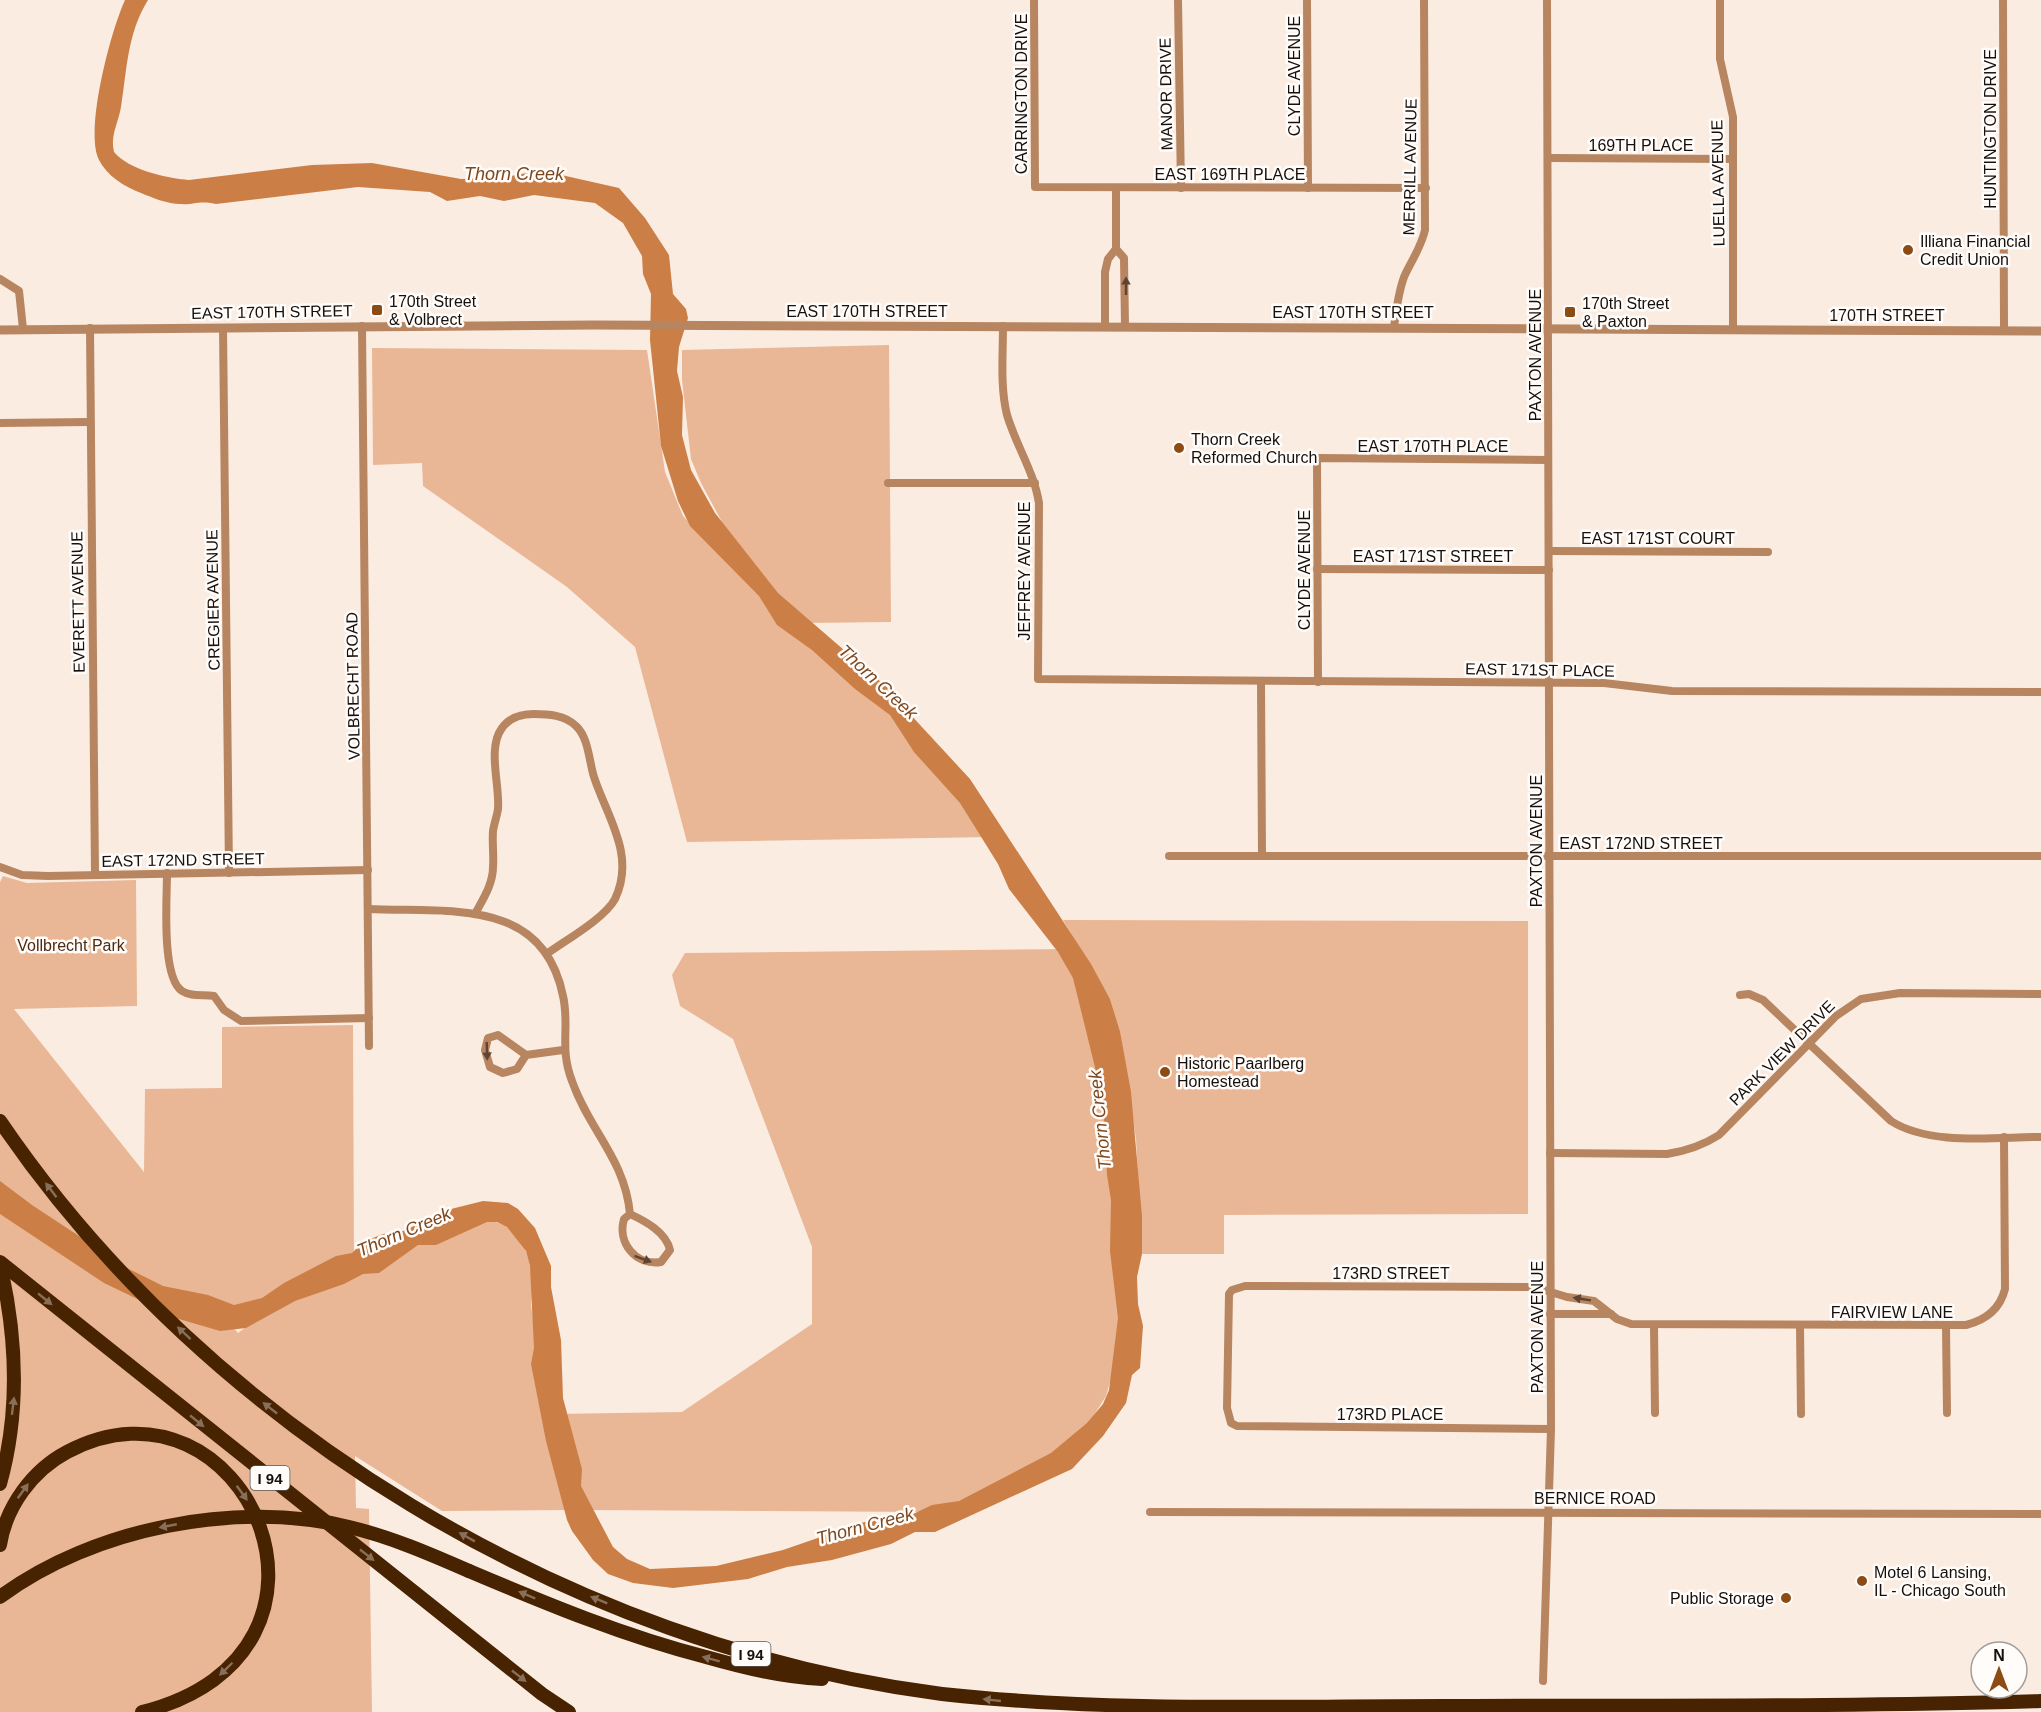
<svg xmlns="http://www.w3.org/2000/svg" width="2041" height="1712" viewBox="0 0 2041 1712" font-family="Helvetica,sans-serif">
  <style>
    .green { fill: #e9b795 }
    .water { fill: #cb7f46 }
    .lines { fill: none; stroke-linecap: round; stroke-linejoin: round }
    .minor { stroke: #b88561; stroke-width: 8 }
    .tertiary { stroke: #b88561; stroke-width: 9 }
    .motorway { stroke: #482302; stroke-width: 14 }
    .motorway-bridge { stroke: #482302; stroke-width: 14 }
    .oneway { fill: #5e4533 }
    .oneway2 { fill: #886f59 }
    .poi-dot { fill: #8b4b13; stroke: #fffcfa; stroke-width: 2 }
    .labels { text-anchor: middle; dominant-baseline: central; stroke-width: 5; stroke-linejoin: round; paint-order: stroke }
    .shield { fill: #fffcfa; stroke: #5b5754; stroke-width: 1.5 }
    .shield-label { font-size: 15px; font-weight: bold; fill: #15100d }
    .street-label { font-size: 16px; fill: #15100d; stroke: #fffcfa }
    .poi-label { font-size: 16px; fill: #15100d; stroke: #fffcfa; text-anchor: start }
    .park-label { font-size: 16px; fill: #4b2b13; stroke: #fffcfa }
    .water-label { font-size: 18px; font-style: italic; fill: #7b471e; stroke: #fffcfa }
  </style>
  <rect width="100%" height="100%" fill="#fbece2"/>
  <g class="green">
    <path d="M889 345 891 622 804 623 730 541 721 520 701 483 691 459 682 380V350Z"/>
    <path d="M372 348 647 350 665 472 683 516 778 613 852 675 959 787 990 837 687 842 635 647 567 587 423 486 422 463 373 465Z"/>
    <path d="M3 876 27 883 136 880 137 1006 14 1009 144 1172 145 1089 222 1088V1027L353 1025 354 1268 235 1311 211 1302 238 1333 282 1300 473 1221C480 1221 489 1219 496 1222 531 1233 534 1276 531 1306L570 1510 442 1511 355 1456 356 1508 369 1509 372 1712H0V882Z"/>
    <path d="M1063 920 1528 921V1214L1224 1215V1254H1142L1136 1139 1120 1031 1110 999Z"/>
    <path d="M1072 949 1093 982 1126 1326 1106 1396 1082 1434 1009 1480 933 1512 581 1510 554 1414 682 1412 812 1324V1247L733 1039 680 1006 672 975 685 953Z"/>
  </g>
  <path class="water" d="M125 0H148C127 34 127 70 121 107 118 124 110 136 114 152 129 170 166 178 189 180L312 165 372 163 461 179 505 177 532 172 557 174 619 188 645 218 669 255 673 294 686 309 688 318 679 347 677 371 683 397 682 435 691 470 715 513 778 593 896 695 909 713 970 779 1091 964 1110 999 1120 1031 1131 1092 1142 1216V1254L1137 1277 1138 1304 1143 1326 1140 1368 1132 1375 1126 1403 1103 1436 1072 1469 935 1532H915L891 1544 832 1560 787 1567 748 1579 673 1588 633 1583 608 1574 593 1560 572 1531 567 1520 546 1441 531 1364 534 1348 530 1266 526 1251 507 1227 497 1222H487L436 1245H418L379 1273 363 1274 344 1284 295 1301 246 1328 220 1331 179 1319 104 1283 0 1214V1181L32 1205 129 1269 163 1286 208 1295 234 1305 262 1298 284 1283 336 1256 352 1253 363 1242 383 1234 403 1231 451 1209 483 1201 508 1203 518 1209 535 1228 551 1266V1287L561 1340 563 1398 582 1469 581 1486 613 1547 627 1559 650 1569 716 1566 783 1550 861 1523 884 1517 909 1516 932 1505 959 1501 1051 1453 1087 1423 1103 1404 1109 1390 1118 1318 1110 1251 1111 1200 1107 1175 1103 1100 1073 978 1058 952 1009 889 998 864 960 803 914 752 890 715 855 689 812 650 777 625 759 596 690 526 678 501 661 446 650 340 651 294 643 274 642 256 623 223 595 203 534 195 504 201 480 196 447 201 430 192 358 187 216 204C198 200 195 205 180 204 168 204 153 198 141 193 125 187 107 176 99 160 84 131 111 30 125 0Z"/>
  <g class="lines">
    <g class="minor">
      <path d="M1034 0 1035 187 1426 188"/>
      <path d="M1178 0 1181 188"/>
      <path d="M1307 0 1308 188"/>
      <path d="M1720 0V59L1733 117V330"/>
      <path d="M2003 0 2004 331"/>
      <path d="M1549 158 1732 159"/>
      <path d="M1116 249 1124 258 1125 326"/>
      <path d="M0 279 19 291 23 329"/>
      <path d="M362 326 369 1046"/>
      <path d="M1003 326C1003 355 1000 387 1007 415 1016 445 1034 472 1039 503L1038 679 1604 683 1672 691 2041 692"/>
      <path d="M1105 326V272L1108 259 1116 249V188"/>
      <path d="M90 328 95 875"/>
      <path d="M223 328 229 873"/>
      <path d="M1394 328C1396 310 1398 294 1404 277 1411 261 1421 248 1425 230L1424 0"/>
      <path d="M0 423 89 422"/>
      <path d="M888 483H1035"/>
      <path d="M1549 551 1768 552"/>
      <path d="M1317 569 1549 570"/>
      <path d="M1261 682 1262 856"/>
      <path d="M1318 682 1317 458 1548 460"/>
      <path d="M1169 856H2041"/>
      <path d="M0 867 22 875 48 876 368 870"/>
      <path d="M167 873C167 898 161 977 182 991 191 997 204 994 214 996L224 1010 241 1021 369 1018"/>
      <path d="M368 909C447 913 543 896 563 996 570 1026 559 1048 572 1081 589 1130 625 1159 630 1214L624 1219C617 1243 636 1266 661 1262L670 1250C666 1232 645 1221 630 1214"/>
      <path d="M475 914C483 899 493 884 493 867 494 855 492 843 493 831 494 824 497 816 498 809 500 785 487 748 502 728 509 718 521 714 534 714 548 714 565 715 576 726 589 738 589 762 594 777 607 817 636 855 615 899 605 918 566 940 548 953"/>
      <path d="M1740 995 1749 994 1763 1000 1891 1121C1930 1146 1995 1137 2041 1137"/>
      <path d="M526 1055 517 1069 503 1073 490 1067 485 1050 488 1038 498 1035 526 1055 563 1050"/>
      <path d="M1550 1153 1667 1154C1686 1151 1702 1146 1719 1135L1836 1016 1861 999 1900 993 2041 994"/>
      <path d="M1550 1314H1611"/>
      <path d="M1654 1326 1655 1413"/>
      <path d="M1800 1326 1801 1414"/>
      <path d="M1946 1326 1947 1413"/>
      <path d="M1551 1429 1237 1426 1231 1423 1227 1408 1229 1294 1232 1290 1245 1286 1534 1287 1567 1297 1594 1301 1617 1319 1631 1324 1966 1325C1986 1320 2000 1309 2005 1289L2004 1137"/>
      <path d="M1150 1512 2041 1514"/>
      <path d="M1543 1681 1551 1429 1547 0"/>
    </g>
    <path class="tertiary" d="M0 330 593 325 2041 331"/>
    <g class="motorway">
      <path d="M0 1121C209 1429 574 1647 942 1694 1108 1712 1278 1706 1446 1706 1644 1705 1843 1707 2041 1701"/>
      <path d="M0 1262 542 1694 569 1712"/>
      <path d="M0 1264C17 1337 20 1412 0 1484"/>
      <path d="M0 1545C6 1506 33 1470 67 1452 244 1358 377 1653 142 1712"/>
      <path d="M469 1571C547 1604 624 1636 706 1657 745 1668 782 1677 822 1679"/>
    </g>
    <path class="motorway-bridge" d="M0 1597C93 1528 237 1500 349 1527 391 1537 430 1554 469 1571"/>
  </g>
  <defs><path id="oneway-solid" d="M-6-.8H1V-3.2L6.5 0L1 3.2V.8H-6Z" transform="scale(1.5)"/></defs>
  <g class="oneway">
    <use href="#oneway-solid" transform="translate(1126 286) rotate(-90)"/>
    <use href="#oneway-solid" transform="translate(487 1051) rotate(88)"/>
    <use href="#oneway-solid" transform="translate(643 1259) rotate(20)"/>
    <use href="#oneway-solid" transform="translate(1582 1299) rotate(-171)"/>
  </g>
  <g class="oneway2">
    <use href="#oneway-solid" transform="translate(51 1190) rotate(-127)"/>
    <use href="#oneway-solid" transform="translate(45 1299) rotate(39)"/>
    <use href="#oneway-solid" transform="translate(184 1333) rotate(-137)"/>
    <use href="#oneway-solid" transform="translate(13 1406) rotate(-83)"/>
    <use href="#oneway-solid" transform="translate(270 1408) rotate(-142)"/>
    <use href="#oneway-solid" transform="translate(197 1421) rotate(39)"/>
    <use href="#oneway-solid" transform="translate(23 1491) rotate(-54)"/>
    <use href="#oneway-solid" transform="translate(242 1493) rotate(54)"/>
    <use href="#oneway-solid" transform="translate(168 1526) rotate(169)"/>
    <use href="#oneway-solid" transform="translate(467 1537) rotate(-151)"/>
    <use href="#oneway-solid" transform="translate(367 1555) rotate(38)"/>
    <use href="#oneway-solid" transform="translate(527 1595) rotate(-157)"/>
    <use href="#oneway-solid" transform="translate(599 1600) rotate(-158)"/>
    <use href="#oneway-solid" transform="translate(711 1659) rotate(-165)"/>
    <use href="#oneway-solid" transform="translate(226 1669) rotate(136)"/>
    <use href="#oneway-solid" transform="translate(519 1676) rotate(38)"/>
    <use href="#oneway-solid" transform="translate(992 1700) rotate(-174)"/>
  </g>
  <g class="poi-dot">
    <circle cx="1908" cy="250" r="6"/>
    <rect x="371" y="304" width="12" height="12" rx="3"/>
    <rect x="1564" y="306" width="12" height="12" rx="3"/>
    <circle cx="1179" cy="448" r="6"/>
    <circle cx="1165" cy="1072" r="6"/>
    <circle cx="1862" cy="1581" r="6"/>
    <circle cx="1786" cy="1598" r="6"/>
  </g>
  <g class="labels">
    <g class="shield">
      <rect x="250.5" y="1466" width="39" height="24" rx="4.5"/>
      <rect x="731.5" y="1642" width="39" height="24" rx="4.5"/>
    </g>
    <g class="shield-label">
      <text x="270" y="1478">I 94</text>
      <text x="751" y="1654">I 94</text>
    </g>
    <g class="street-label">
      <text transform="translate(1294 76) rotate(-90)">CLYDE AVENUE</text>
      <text transform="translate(1021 94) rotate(-90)">CARRINGTON DRIVE</text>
      <text transform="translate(1166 94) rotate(-91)">MANOR DRIVE</text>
      <text transform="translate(1990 129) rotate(-90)">HUNTINGTON DRIVE</text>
      <text x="1641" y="145">169TH PLACE</text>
      <text transform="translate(1410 167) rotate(-89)">MERRILL AVENUE</text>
      <text x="1230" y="174">EAST 169TH PLACE</text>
      <text transform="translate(1718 183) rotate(-91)">LUELLA AVENUE</text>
      <text x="867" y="311">EAST 170TH STREET</text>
      <text transform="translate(272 312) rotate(-1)">EAST 170TH STREET</text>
      <text x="1353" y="312">EAST 170TH STREET</text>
      <text x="1887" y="315">170TH STREET</text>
      <text transform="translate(1535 355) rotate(-90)">PAXTON AVENUE</text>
      <text x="1433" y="446">EAST 170TH PLACE</text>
      <text x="1658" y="538">EAST 171ST COURT</text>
      <text x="1433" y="556">EAST 171ST STREET</text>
      <text transform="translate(1304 570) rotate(-90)">CLYDE AVENUE</text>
      <text transform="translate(1024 571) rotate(-90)">JEFFREY AVENUE</text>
      <text transform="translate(213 600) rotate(-91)">CREGIER AVENUE</text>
      <text transform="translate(78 602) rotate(-91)">EVERETT AVENUE</text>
      <text transform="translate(1540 670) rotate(1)">EAST 171ST PLACE</text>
      <text transform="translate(353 686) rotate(-91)">VOLBRECHT ROAD</text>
      <text transform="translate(1536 841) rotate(-90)">PAXTON AVENUE</text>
      <text x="1641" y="843">EAST 172ND STREET</text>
      <text transform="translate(183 860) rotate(-1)">EAST 172ND STREET</text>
      <text transform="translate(1782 1053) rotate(-45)">PARK VIEW DRIVE</text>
      <text x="1391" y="1273">173RD STREET</text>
      <text x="1892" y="1312">FAIRVIEW LANE</text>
      <text transform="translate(1537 1327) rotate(-90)">PAXTON AVENUE</text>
      <text x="1390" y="1414">173RD PLACE</text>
      <text x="1595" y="1498">BERNICE ROAD</text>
    </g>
    <g class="poi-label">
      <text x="1920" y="241">Illiana Financial<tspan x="1920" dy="18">Credit Union</tspan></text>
      <text x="389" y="301">170th Street<tspan x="389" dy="18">&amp; Volbrect</tspan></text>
      <text x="1582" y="303">170th Street<tspan x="1582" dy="18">&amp; Paxton</tspan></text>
      <text x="1191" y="439">Thorn Creek<tspan x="1191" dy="18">Reformed Church</tspan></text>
      <text x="1177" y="1063">Historic Paarlberg<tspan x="1177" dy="18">Homestead</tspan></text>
      <text x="1874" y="1572">Motel 6 Lansing,<tspan x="1874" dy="18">IL - Chicago South</tspan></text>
      <text x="1774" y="1598" text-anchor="end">Public Storage</text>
    </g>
    <g class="park-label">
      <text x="71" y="945">Vollbrecht Park</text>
    </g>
    <g class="water-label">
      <text x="514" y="174">Thorn Creek</text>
      <text transform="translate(878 682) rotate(43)">Thorn Creek</text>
      <text transform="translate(1100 1120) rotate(-96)">Thorn Creek</text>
      <text transform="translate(404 1232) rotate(-23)">Thorn Creek</text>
      <text transform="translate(865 1526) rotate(-15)">Thorn Creek</text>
    </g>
  </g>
  <g transform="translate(1999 1670)"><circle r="28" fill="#fffcfa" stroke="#a19e9b" stroke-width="1.5"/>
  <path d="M0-4.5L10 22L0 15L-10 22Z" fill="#8b4b13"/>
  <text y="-9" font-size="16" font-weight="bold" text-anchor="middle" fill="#15100d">N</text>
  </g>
</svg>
